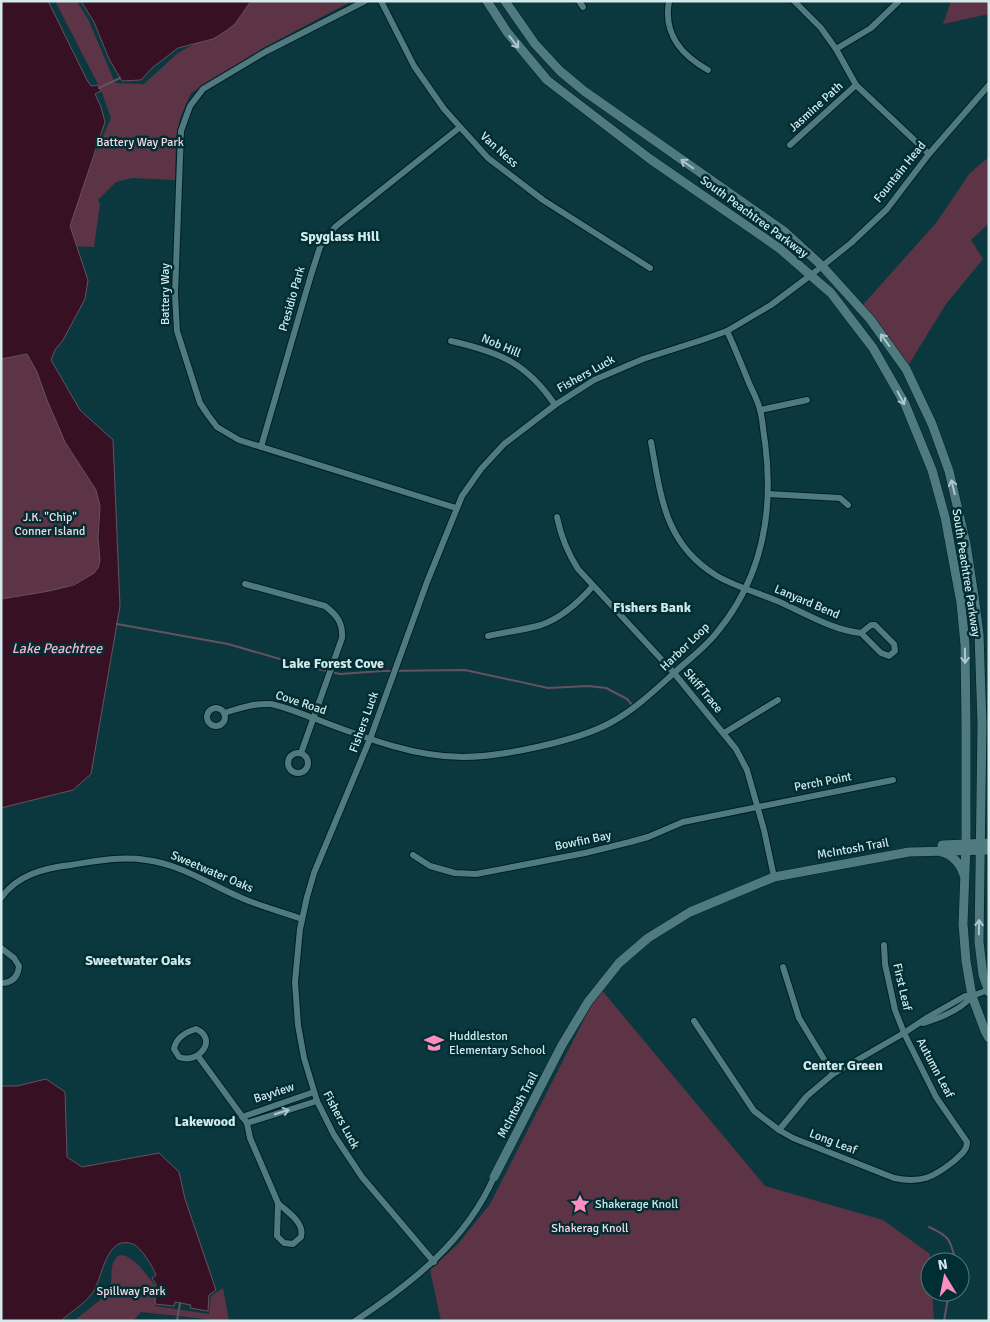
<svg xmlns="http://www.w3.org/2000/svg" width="990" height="1322" viewBox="0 0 990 1322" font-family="Signika,sans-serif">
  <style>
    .green { fill: #5c3445 }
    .water { fill: #371023; stroke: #665160 }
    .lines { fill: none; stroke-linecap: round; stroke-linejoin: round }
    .stream { stroke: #665160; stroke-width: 2 }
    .street-casing { stroke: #001e22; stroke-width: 8 }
    .secondary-casing { stroke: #001e22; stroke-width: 10 }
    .street { stroke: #4f7a7f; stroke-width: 6 }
    .secondary { stroke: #4f7a7f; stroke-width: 9 }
    .oneway { stroke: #abc8cc }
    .labels { text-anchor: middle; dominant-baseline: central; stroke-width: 5; stroke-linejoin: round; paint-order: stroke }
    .street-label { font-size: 12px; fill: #d3eaed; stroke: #002e33 }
    .park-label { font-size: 12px; fill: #f6d7e3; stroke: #002e33 }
    .poi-label { font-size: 12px; fill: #d3eaed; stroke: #002e33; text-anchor: start }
    .neighbourhood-label { font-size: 14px; font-weight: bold; fill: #d3eaed; stroke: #002e33 }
    .water-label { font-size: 14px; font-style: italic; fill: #fbafcf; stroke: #002e33 }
  </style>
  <rect width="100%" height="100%" fill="#0b383e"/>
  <g class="green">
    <path d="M55 1H77L89 21 115 83 144 84 178 53 216 32 252 1H352L263 48 191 93 180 118 176 138 175 180 132 178 116 182 98 200 100 204 94 247 66 246 76 196 111 118 101 90Z"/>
    <path d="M951 1H989V14L943 24Z"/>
    <path d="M989 157V223L971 240 983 259 946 304 906 369 860 308 936 223 970 173Z"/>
    <path d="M27 354C37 368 41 383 47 399 52 413 59 427 65 441 72 458 88 472 96 489 103 505 98 522 98 538 99 548 103 559 98 569 88 586 21 599 1 599V359Z"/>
    <path d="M600 988 765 1186 883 1220 930 1254V1292H932L934 1321H441L430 1270 458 1244 490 1204Z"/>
    <path d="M123 1255C138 1260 147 1276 157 1288L155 1306 209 1314 211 1296 223 1288 229 1321H207L206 1319 141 1312 133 1321H74C83 1313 104 1299 109 1289 115 1276 107 1267 118 1256Z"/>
  </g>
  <g class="water">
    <path d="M1 1H48L87 80 91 86 98 85 101 91 95 94 101 107 105 122 70 226 88 280 85 299 63 340 55 350 51 360 80 410 113 440 120 606 91 774 73 790 1 808V599L49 591 74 585 94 573 98 568 100 561 98 538 100 506 96 490 65 442 47 400 37 372 27 354 1 359Z"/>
    <path d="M81 1H251L235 24 226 31 213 39 178 48 152 68 141 80 122 81 109 59 94 22Z"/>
    <path d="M46 1079 65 1092 67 1157 82 1167 159 1153 179 1172 185 1199 216 1290 209 1295 208 1311 190 1308 191 1305 175 1302 174 1306 155 1304 156 1284 152 1278 156 1275C153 1267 141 1247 133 1244 106 1234 103 1277 93 1292 85 1304 71 1311 61 1321H1V1086H17Z"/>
  </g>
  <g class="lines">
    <g class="stream">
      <path d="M99 88 120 78"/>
      <path d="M117 624 228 644 304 666 340 674 382 671 465 670 548 688 588 686 606 688 627 699 633 706"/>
      <path d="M929 1227C951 1237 950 1240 956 1262"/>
      <path d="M177 1321 180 1303"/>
      <path d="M944 1321 949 1292"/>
    </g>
    <defs>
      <g id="street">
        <path d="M365 1 265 52 203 89 190 106 181 131 175 294 177 331 200 403 208 415 217 427 239 440 456 508"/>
        <path d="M381 1 414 66 444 109 488 158 543 200 650 268"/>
        <path d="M579 1 583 7"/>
        <path d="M669 1C663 34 681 55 708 70"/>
        <path d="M794 1 821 28 836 49 856 85 929 154"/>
        <path d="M836 49 871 28 899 1"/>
        <path d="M790 145 856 85"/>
        <path d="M451 341C499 352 527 363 555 405"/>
        <path d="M760 410 807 400"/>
        <path d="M651 442C661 496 664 544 717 576 736 587 759 593 780 602 806 614 833 630 861 633"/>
        <path d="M261 447 311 275 320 247 335 227 459 128"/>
        <path d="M768 494 840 498 848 505"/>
        <path d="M557 517C561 537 567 552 578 569L674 673 736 749 747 770 764 830 774 877"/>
        <path d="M245 584 325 606C337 615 343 623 342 638L301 753"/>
        <path d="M871 625H875L894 644 895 651 889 656 881 653 861 633Z"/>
        <path d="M488 636C505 632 524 630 541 625 561 618 579 602 593 586"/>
        <circle cx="216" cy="717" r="9"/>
        <path d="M224 713C240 708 254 703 271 704 286 707 299 713 313 718 361 736 412 757 463 757 501 757 577 741 610 723 634 710 654 691 674 673 689 659 706 647 718 631 763 576 774 511 765 442 763 432 763 420 760 410 758 401 753 392 749 383 742 366 735 348 727 331"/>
        <path d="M724 733 778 700"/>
        <circle cx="298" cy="763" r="10"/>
        <path d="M413 855 430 866 455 873 476 874 585 853 630 842 648 837 683 822 893 780"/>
        <path d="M1 898C17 875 44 868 71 865 95 861 121 856 146 860 181 864 212 886 244 899 263 907 283 912 302 919"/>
        <path d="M1 948 14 958 19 966C18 977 12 983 1 983"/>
        <path d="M783 967 799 1018 833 1074"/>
        <path d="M694 1021 754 1111 779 1130 793 1138 894 1178C921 1184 934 1177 954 1161 960 1155 967 1151 967 1142L936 1097 904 1033 895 1010 885 964 884 945"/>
        <path d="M923 1023C940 1018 961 1010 972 996"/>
        <path d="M196 1029C219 1039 198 1065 179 1057L174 1049C176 1037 186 1032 196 1029Z"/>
        <path d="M198 1056 247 1123 250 1138 278 1203"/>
        <path d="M242 1117 314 1092"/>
        <path d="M247 1123 317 1101"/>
        <path d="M779 1130 807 1096 833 1074 904 1033 928 1017 965 996H972L988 990"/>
        <path d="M278 1203C287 1212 305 1222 301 1237L293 1244 284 1243 277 1236Z"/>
        <path d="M434 1262 362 1177 334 1135 317 1101 304 1058 298 1025 295 982 300 929 307 897 314 873 370 739 427 582 462 496 481 469 504 444 555 405 594 380 643 359 702 340 727 331 771 305 811 275 851 243 887 209 929 154 989 85"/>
        <path d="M355 1321C412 1283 466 1241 494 1177"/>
      </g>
      <g id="secondary">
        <path d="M487 1 507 32 547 80 650 159 779 248 831 293 873 348 905 404 932 470 945 517 961 603 965 645 966 726V846L963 924 966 961 972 996 985 1031 989 1038"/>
        <path d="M505 1 535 44 560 71 584 91 785 232 822 266 870 319 906 369 932 424 949 471 966 544 975 603 979 634 982 724 979 942 983 975 989 992"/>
        <path d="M942 845 989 843"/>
        <path d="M941 852C953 855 960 863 964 875"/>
        <path d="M494 1177 562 1045 588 1002 619 963 648 938 690 912 774 877 909 852 989 850"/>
      </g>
    </defs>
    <use href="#street" class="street-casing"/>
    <use href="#secondary" class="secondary-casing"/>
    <use href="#street" class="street"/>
    <use href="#secondary" class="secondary"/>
  </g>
  <defs><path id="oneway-shaft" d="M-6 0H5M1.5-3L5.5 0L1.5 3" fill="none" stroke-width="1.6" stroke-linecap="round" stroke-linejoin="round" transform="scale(1.25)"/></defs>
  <g class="oneway">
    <use href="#oneway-shaft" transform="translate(514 42) rotate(52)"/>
    <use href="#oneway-shaft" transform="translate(687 164) rotate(-145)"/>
    <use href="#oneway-shaft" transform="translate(885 340) rotate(-126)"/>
    <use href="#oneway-shaft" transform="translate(901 398) rotate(62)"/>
    <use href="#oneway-shaft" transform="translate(953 487) rotate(-104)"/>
    <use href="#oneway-shaft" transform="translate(965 656) rotate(89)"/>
    <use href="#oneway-shaft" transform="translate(979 927) rotate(-89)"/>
    <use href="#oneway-shaft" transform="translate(282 1112) rotate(-18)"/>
  </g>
  <defs>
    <symbol id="school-bare" viewBox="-9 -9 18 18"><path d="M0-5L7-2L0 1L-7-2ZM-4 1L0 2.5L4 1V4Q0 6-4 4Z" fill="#fd8ebf" stroke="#002e33" stroke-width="2.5" paint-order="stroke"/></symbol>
    <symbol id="sight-bare" viewBox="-9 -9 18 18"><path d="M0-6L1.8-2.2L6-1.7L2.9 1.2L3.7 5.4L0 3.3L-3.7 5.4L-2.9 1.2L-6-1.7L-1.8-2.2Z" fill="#fd8ebf" stroke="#002e33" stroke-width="2.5" paint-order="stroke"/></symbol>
  </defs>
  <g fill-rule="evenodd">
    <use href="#school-bare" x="420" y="1029" width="28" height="28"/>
    <use href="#sight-bare" x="566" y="1190" width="28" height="28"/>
  </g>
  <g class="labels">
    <g class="street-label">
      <text transform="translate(816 107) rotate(-42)">Jasmine Path</text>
      <text transform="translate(499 150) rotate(42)">Van Ness</text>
      <text transform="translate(900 172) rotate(-51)">Fountain Head</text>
      <text transform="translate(754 217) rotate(36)">South Peachtree Parkway</text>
      <text transform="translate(165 294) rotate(-90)">Battery Way</text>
      <text transform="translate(292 299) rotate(-74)">Presidio Park</text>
      <text transform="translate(501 346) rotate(23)">Nob Hill</text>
      <text transform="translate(586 374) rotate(-29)">Fishers Luck</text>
      <text transform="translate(966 573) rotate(81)">South Peachtree Parkway</text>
      <text transform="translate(807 602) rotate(23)">Lanyard Bend</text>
      <text transform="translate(685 647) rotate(-44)">Harbor Loop</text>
      <text transform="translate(703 691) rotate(50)">Skiff Trace</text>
      <text transform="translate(301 703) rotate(18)">Cove Road</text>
      <text transform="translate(364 722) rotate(-70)">Fishers Luck</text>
      <text transform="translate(823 782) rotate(-11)">Perch Point</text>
      <text transform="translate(583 841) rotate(-12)">Bowfin Bay</text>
      <text transform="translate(853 849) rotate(-10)">McIntosh Trail</text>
      <text transform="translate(212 872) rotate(23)">Sweetwater Oaks</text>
      <text transform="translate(902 987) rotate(77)">First Leaf</text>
      <text transform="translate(935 1068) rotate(62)">Autumn Leaf</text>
      <text transform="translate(274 1093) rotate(-18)">Bayview</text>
      <text transform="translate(518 1105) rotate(-62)">McIntosh Trail</text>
      <text transform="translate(341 1120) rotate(62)">Fishers Luck</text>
      <text transform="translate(833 1142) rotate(21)">Long Leaf</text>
    </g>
    <g class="park-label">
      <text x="140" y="142">Battery Way Park</text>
      <text x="50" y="517">J.K. "Chip"<tspan x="50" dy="14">Conner Island</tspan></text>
      <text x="590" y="1228">Shakerag Knoll</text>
      <text x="131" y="1291">Spillway Park</text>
    </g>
    <g class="poi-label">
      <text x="449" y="1036">Huddleston<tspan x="449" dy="14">Elementary School</tspan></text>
      <text x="595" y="1204">Shakerage Knoll</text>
    </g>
    <g class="neighbourhood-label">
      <text x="340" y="236">Spyglass Hill</text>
      <text x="652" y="607">Fishers Bank</text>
      <text x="333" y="663">Lake Forest Cove</text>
      <text x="138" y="960">Sweetwater Oaks</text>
      <text x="843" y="1065">Center Green</text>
      <text x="205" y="1121">Lakewood</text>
    </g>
    <g class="water-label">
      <text x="57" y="648">Lake Peachtree</text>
    </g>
  </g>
  <rect width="990" height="1322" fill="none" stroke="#d3eaed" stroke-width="5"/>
  <g transform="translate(945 1277) rotate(350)"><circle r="24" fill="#002e33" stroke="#54797d"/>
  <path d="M0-4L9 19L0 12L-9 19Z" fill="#fd8ebf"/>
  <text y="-8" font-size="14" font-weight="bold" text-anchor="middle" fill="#d3eaed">N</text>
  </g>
</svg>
